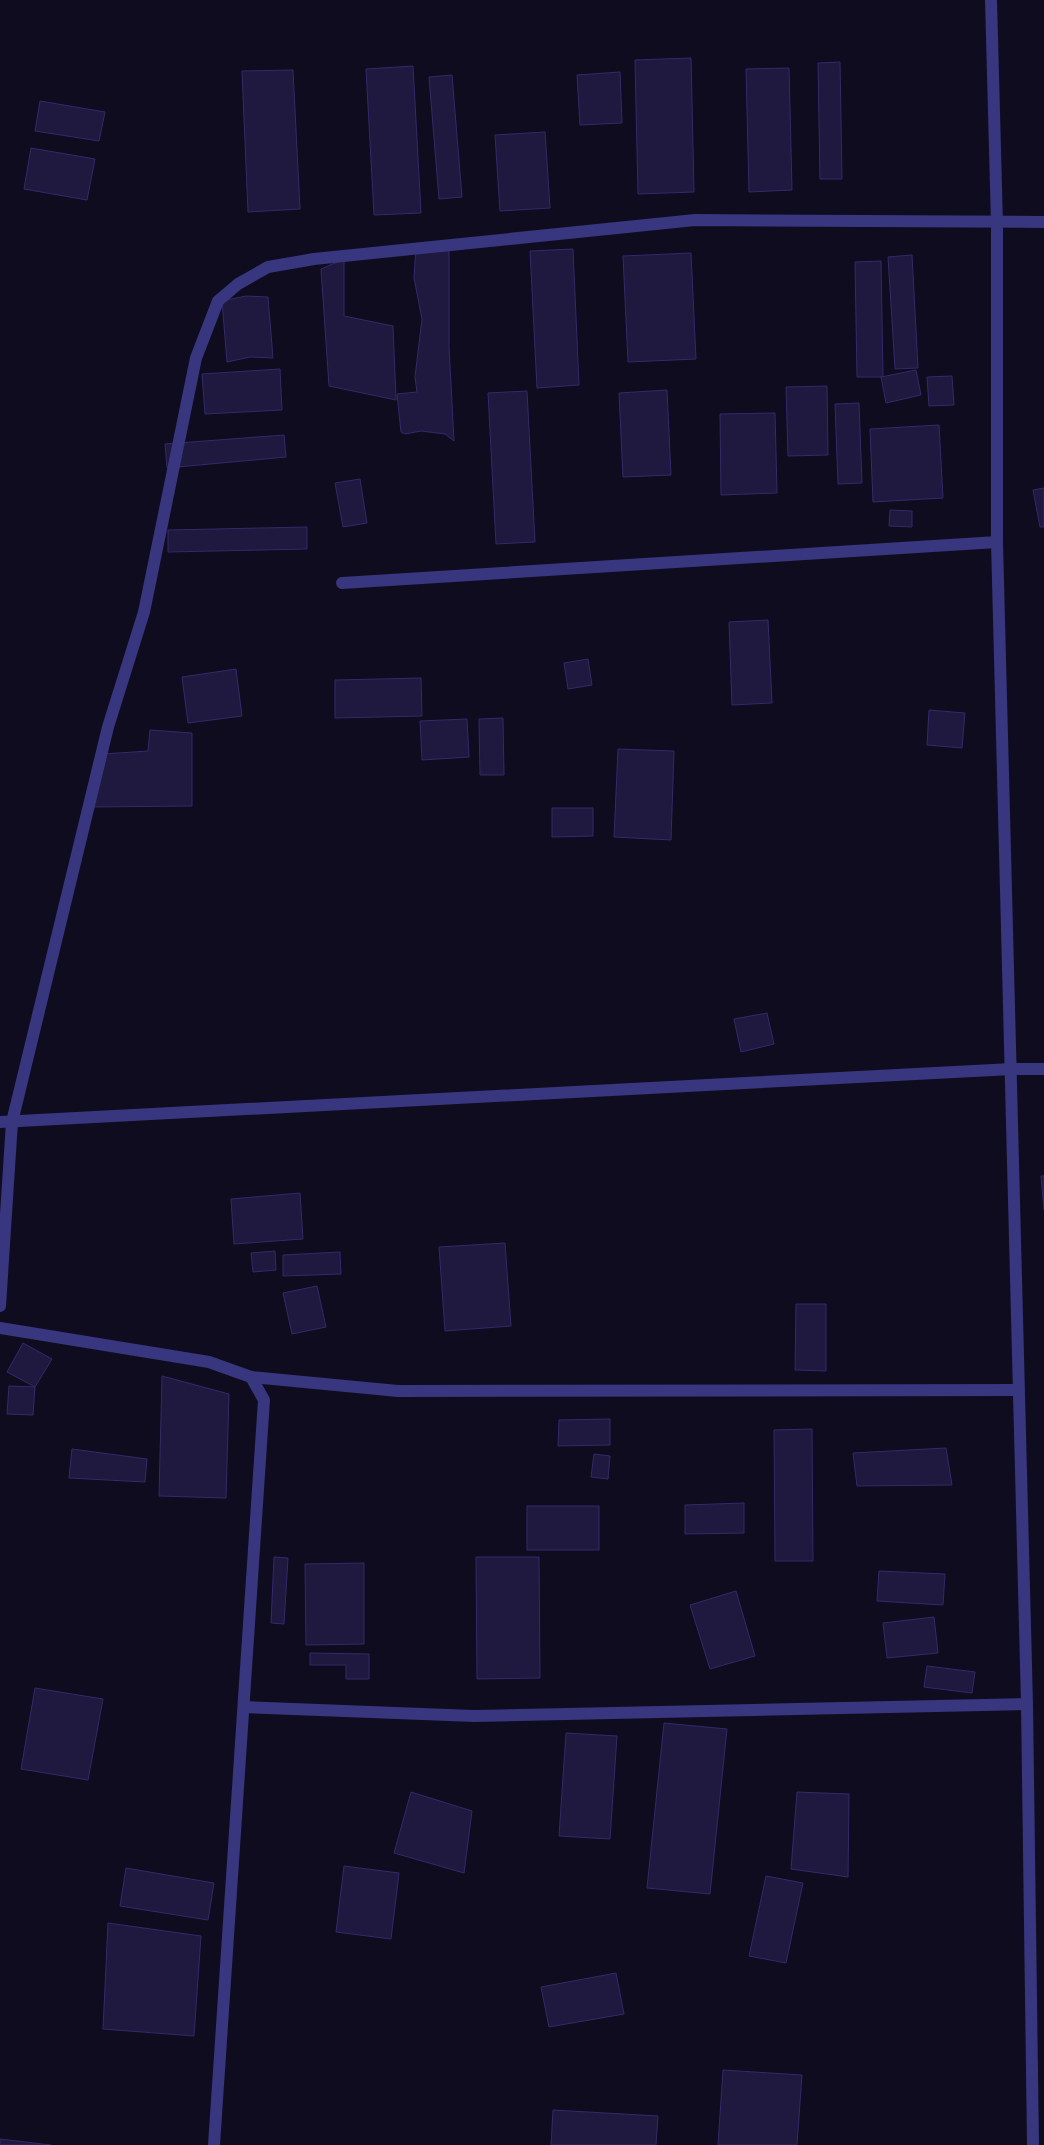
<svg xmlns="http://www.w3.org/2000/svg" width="1044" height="2145" viewBox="0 0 1044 2145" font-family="Manrope,sans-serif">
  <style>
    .building { fill: #1f183f; stroke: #35296b }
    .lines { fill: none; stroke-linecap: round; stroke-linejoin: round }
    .street { stroke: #37367e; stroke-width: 12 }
  </style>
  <rect width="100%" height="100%" fill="#0e0c1e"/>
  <g class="building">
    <path d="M691 58 694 192 638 194 635 60Z"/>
    <path d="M840 62 842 179H820L818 63Z"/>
    <path d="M413 66 421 213 374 215 366 69Z"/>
    <path d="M789 68 792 190 749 192 746 69Z"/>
    <path d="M293 70 300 209 248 212 242 71Z"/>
    <path d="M620 72 622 123 580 125 577 75Z"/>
    <path d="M452 75 462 197 439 199 429 77Z"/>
    <path d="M40 101 105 112 99 141 35 131Z"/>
    <path d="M545 132 550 208 500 211 495 135Z"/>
    <path d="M31 148 95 159 87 200 24 189Z"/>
    <path d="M416 246 449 250V347L454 441 445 434 421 431 405 434 401 432 397 394 417 392 415 377 422 319 414 278Z"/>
    <path d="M573 249 579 385 537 388 530 251Z"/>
    <path d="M691 253 696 359 628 362 623 256Z"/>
    <path d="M912 255 918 368 895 369 888 257Z"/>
    <path d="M344 259V316L393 326 396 400 329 386 321 269Z"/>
    <path d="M881 261 883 377H857L855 262Z"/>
    <path d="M246 296 268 297 273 358 250 357 227 362 222 301Z"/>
    <path d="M280 369 282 410 205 414 202 374Z"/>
    <path d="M916 370 921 395 886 403 881 377Z"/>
    <path d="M952 376 954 405 929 406 927 377Z"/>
    <path d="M827 386 828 455 788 456 786 387Z"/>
    <path d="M667 390 671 475 623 477 619 393Z"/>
    <path d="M527 391 535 542 496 544 488 393Z"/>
    <path d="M859 403 862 483 838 484 835 404Z"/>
    <path d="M775 413 777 493 721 495 720 414Z"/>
    <path d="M939 425 943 498 873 502 870 429Z"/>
    <path d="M284 435 286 457 167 468 165 444Z"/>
    <path d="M360 479 367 523 343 527 335 483Z"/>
    <path d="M1044 488V527H1040L1033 490Z"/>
    <path d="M890 510 912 511V527L889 526Z"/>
    <path d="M307 527V549L168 552V530Z"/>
    <path d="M768 620 772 703 732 705 729 622Z"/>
    <path d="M588 659 592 685 568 689 564 663Z"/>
    <path d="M236 669 242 716 188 723 182 677Z"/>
    <path d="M421 678 422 716 335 718V680Z"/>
    <path d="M929 710 965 713 962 748 927 745Z"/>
    <path d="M503 718 504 775H480L479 719Z"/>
    <path d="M467 719 469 757 422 760 420 721Z"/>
    <path d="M150 730 192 733V806L91 807 103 754 148 751Z"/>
    <path d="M618 749 674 751 671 840 614 837Z"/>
    <path d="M552 808H593V836L552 837Z"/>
    <path d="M767 1013 774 1044 741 1052 734 1019Z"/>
    <path d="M1041 1176H1044V1210Z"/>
    <path d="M300 1193 303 1239 234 1244 231 1199Z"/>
    <path d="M505 1243 511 1326 445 1331 439 1247Z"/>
    <path d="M275 1251 276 1270 253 1272 251 1253Z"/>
    <path d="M340 1252 341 1274 283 1276V1255Z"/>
    <path d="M317 1286 326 1327 292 1334 283 1293Z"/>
    <path d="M796 1304H826V1371L795 1370Z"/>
    <path d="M23 1343 52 1359 35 1387 7 1372Z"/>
    <path d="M162 1376 229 1394 226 1498 159 1496Z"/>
    <path d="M9 1386 35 1387 33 1415 7 1414Z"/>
    <path d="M610 1419V1445L558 1446 559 1420Z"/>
    <path d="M812 1429 813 1561H775L774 1430Z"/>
    <path d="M946 1448 952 1485 857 1486 853 1453Z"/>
    <path d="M72 1449 147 1459 145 1482 69 1478Z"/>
    <path d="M594 1454 610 1456 608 1479 591 1477Z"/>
    <path d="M744 1503V1533L685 1534V1505Z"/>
    <rect x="527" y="1506" width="72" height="44"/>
    <path d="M274 1557 288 1558 284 1624 271 1623Z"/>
    <path d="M476 1557H539L540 1678 477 1679Z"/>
    <path d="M364 1563V1644L306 1645 305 1564Z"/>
    <path d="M879 1571 945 1574 943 1605 877 1601Z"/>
    <path d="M736 1591 755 1656 710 1669 690 1605Z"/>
    <path d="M934 1617 938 1653 887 1658 883 1623Z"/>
    <path d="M310 1653 369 1654V1679H346V1665H310Z"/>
    <path d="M927 1666 975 1672 972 1693 924 1687Z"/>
    <path d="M35 1688 103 1699 88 1780 21 1769Z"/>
    <path d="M664 1723 727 1729 710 1894 647 1888Z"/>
    <path d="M566 1733 617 1736 610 1839 559 1836Z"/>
    <path d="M411 1792 472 1811 464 1873 394 1853Z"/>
    <path d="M797 1792 849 1794 848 1877 791 1869Z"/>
    <path d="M344 1866 399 1873 391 1939 336 1932Z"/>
    <path d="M126 1868 214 1883 208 1920 120 1906Z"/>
    <path d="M766 1876 803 1883 786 1963 749 1956Z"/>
    <path d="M108 1923 201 1936 194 2036 103 2029Z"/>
    <path d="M616 1973 624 2014 549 2027 541 1987Z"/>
    <path d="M723 2070 802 2075 797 2145H718Z"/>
    <path d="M553 2110 658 2116 656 2145H551Z"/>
    <path d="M0 2139 51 2145H0Z"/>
  </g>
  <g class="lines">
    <g class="street">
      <path d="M991 0 997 224V542L1027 1704 1033 2145"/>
      <path d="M342 583 997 542"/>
      <path d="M0 1122 1012 1069H1044"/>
      <path d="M0 1306 12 1122 108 727 144 612 196 358 218 301 238 284 268 267 314 259 695 220 1044 222"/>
      <path d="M0 1328 209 1362 251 1377 264 1400 214 2145"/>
      <path d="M251 1377 398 1391 1018 1390"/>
      <path d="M244 1707 474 1716 1027 1704"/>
    </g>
  </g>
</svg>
